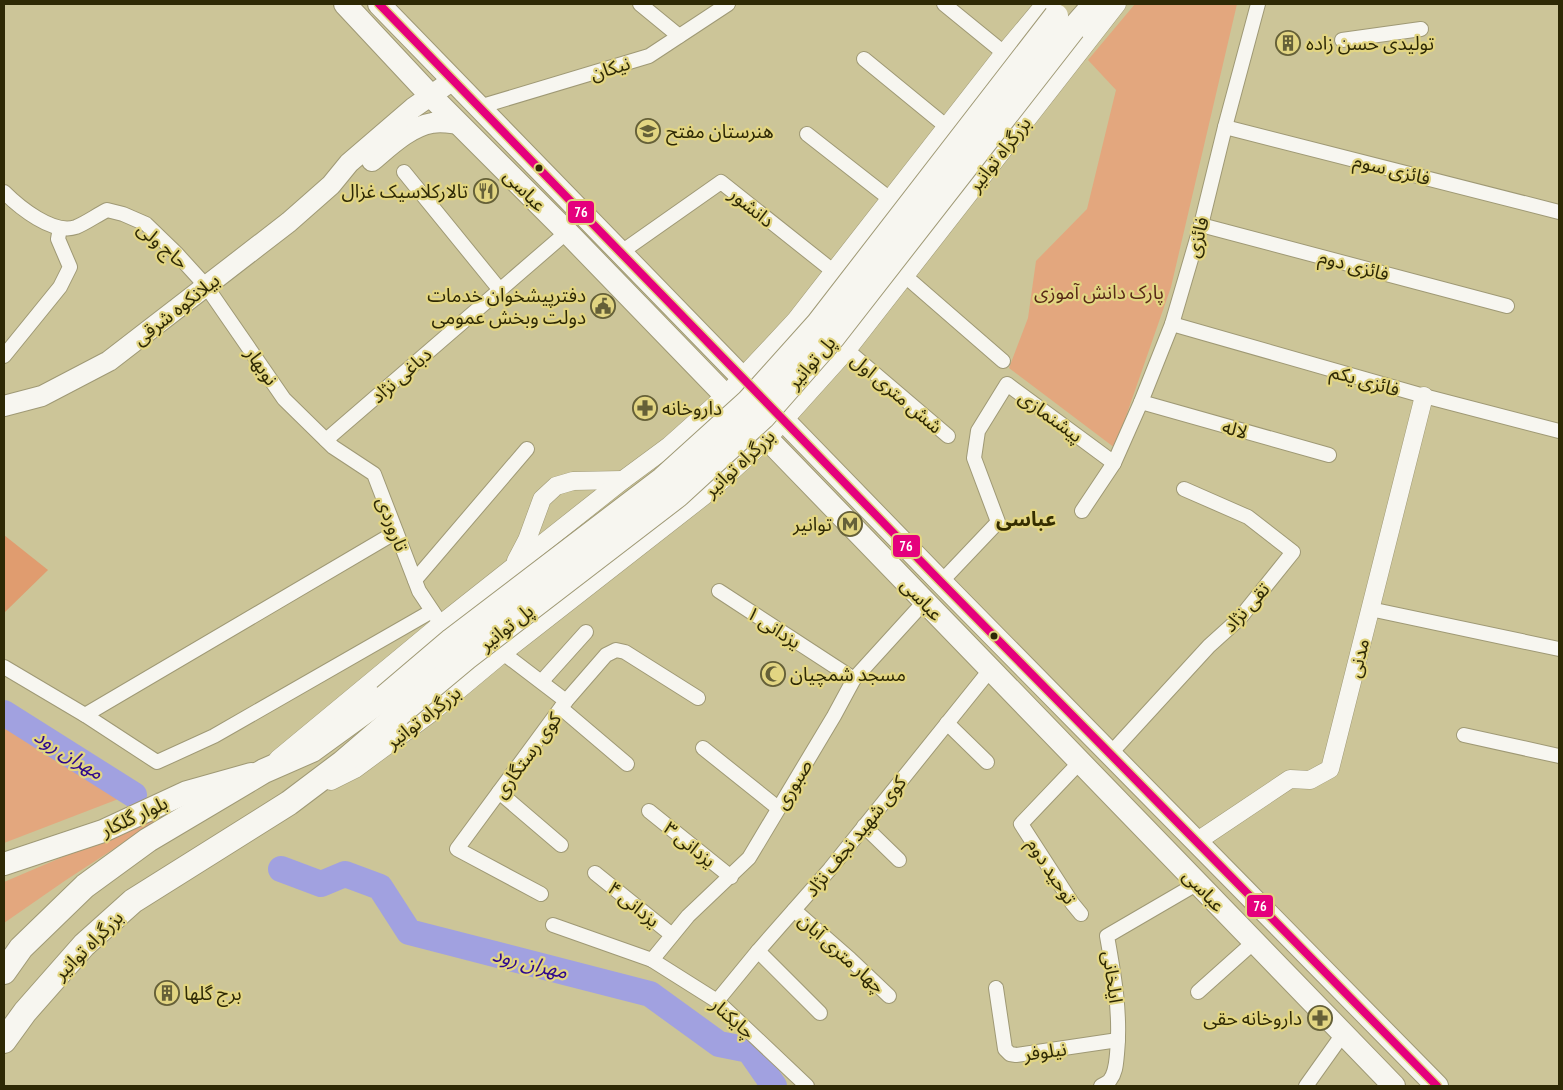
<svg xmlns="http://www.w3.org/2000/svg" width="1563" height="1090" viewBox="0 0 1563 1090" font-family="'PT Sans Narrow','Noto Sans Arabic',sans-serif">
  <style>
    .green { fill: #e3a77e }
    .forest { fill: #e09c6f }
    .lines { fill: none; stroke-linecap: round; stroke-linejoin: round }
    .river { stroke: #a1a1e0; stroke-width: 26 }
    .minor-casing { stroke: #9f9975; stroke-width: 16 }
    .tertiary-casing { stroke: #9f9975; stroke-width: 19 }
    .secondary-casing { stroke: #9f9975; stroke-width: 22 }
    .primary-casing { stroke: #9f9975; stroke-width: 24 }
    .trunk-casing { stroke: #9f9975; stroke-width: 26 }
    .minor { stroke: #f7f6f0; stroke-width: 14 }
    .tertiary { stroke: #f7f6f0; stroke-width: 18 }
    .secondary { stroke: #f7f6f0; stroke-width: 20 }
    .primary { stroke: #f7f6f0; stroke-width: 22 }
    .trunk { stroke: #f7f6f0; stroke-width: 24 }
    .trunk-bridge-casing { stroke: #9f9975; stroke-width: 26; stroke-linecap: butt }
    .trunk-bridge { stroke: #f7f6f0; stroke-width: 24 }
    .bus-1-casing { stroke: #e2d582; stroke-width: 11 }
    .bus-1 { stroke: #e5007d; stroke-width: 8 }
    .bus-dot { fill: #2e2905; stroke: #e2d582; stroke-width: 2 }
    .labels { text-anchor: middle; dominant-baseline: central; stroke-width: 4.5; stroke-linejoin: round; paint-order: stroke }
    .poi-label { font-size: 19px; fill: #2e2905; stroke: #e2d582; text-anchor: start }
    .street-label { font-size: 19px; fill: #2e2905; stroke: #e2d582 }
    .park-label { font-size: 19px; fill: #572817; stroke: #e2d582 }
    .neighbourhood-label { font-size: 20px; font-weight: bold; fill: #342d00; stroke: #e2d582 }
    .water-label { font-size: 20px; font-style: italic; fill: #2d078e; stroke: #e2d582 }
    .line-badge { stroke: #e2d582; stroke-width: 2 }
    .badge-label { font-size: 14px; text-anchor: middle; font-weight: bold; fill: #fff }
  </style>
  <rect width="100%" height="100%" fill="#ccc598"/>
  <g class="green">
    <path d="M1135 4H1237L1171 287 1115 448 1009 368 1028 318 1036 261 1087 209 1116 90 1088 60Z"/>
    <path d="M4 725 121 798 4 843Z"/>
    <path d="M192 798 66 880 4 923V882L86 847Z"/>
  </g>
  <path class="forest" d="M4 535 48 570 4 613Z"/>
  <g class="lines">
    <g class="river">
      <path d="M4 713 134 795"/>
      <path d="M281 869 321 884 345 874 380 887 409 932 650 994 719 1044 749 1050 774 1086"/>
    </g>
    <defs>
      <g id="minor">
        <path d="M640 4 679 36"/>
        <path d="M944 4 1004 53"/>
        <path d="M1342 40 1421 29"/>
        <path d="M864 59 947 127"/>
        <path d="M479 107 649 56 728 4"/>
        <path d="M1225 127 1559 212"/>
        <path d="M807 134 890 199"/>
        <path d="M404 172 500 290"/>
        <path d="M4 192C19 207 53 235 76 227 86 223 97 215 107 210L123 214 146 224 176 253 206 286 284 399 333 447 374 474 419 591 437 618"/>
        <path d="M1201 225 1507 306"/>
        <path d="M620 253 721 182 833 271"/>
        <path d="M904 275 1003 361"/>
        <path d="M1172 324 1424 396 1559 431"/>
        <path d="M847 350 948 436"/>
        <path d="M4 356 60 287 70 267 58 239 60 228"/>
        <path d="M1141 402 1329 455"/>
        <path d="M326 440 567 232"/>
        <path d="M1082 511 1114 463 1141 402 1172 324 1201 225 1225 127 1258 4"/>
        <path d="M396 532 85 715 157 762 214 736 432 611"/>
        <path d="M415 580 527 449"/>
        <path d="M941 582 998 522 974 458 978 431 1007 384 1114 463"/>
        <path d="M719 591 854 679"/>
        <path d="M1370 609 1559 649"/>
        <path d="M503 653 566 701"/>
        <path d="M4 667 85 715"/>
        <path d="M542 681 586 632"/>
        <path d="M561 708 627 764"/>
        <path d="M947 723 987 762"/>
        <path d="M1464 735 1559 756"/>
        <path d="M703 748 778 808"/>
        <path d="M1110 754 1209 646 1240 618 1293 552 1248 517 1184 489"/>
        <path d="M1080 762 1021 824 1072 903 1081 914"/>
        <path d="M499 792 561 845"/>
        <path d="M649 811 731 877"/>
        <path d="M864 826 899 860"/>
        <path d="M595 873 672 935"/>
        <path d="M541 894 457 849 566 701 606 655 616 650 625 652 698 698"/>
        <path d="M794 910 850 959 889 996"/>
        <path d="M553 925 652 960 717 1001 807 1086"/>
        <path d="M758 951 820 1013"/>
        <path d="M652 960 688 916 749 858 834 716 854 679 925 601"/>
        <path d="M996 988 1005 1049 1010 1054 1016 1055 1118 1040"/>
        <path d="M1198 992 1254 942"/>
        <path d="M717 1001 758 951 830 869 990 670"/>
        <path d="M1101 1086C1104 1084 1108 1083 1110 1080 1116 1072 1116 1063 1117 1054 1121 1014 1114 975 1107 936L1198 883"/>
        <path d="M1306 1086 1343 1034"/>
      </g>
      <g id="tertiary">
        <path d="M516 561 527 540 542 499 556 486 573 481 623 480"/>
        <path d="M278 759 441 624 623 480 669 446 725 396 795 321 1004 53 1045 4"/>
        <path d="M331 781 355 769 431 713 503 653 709 492 767 439 847 350 1117 4"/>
        <path d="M1196 842 1290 779 1310 780 1330 769 1424 396"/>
      </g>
      <g id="secondary">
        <path d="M372 161C389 147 409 127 432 123 441 121 450 123 459 124"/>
        <path d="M4 406 42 396 109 361 289 222 331 185 349 163 413 108 453 80"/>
      </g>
      <g id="primary">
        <path d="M345 4 431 96 567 232 1394 1086"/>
        <path d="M379 4 941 582 1437 1086"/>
        <path d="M4 864 103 831 187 792 251 774"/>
      </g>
      <g id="trunk">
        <path d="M1073 29 1095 4"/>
        <path d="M4 972 21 948 85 886 148 840 264 771 312 750 385 697"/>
        <path d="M4 1041 25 1012 84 945 133 901 289 803 342 763 399 714"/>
      </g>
    </defs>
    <use href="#minor" class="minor-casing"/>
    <use href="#tertiary" class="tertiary-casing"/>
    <use href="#secondary" class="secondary-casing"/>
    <use href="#primary" class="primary-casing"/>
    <use href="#trunk" class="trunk-casing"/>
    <use href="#minor" class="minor"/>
    <use href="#tertiary" class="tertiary"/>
    <use href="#secondary" class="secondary"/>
    <use href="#primary" class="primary"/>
    <use href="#trunk" class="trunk"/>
    <defs>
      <g id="trunk-bridge">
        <path d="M385 697 452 640 663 479 748 402 818 324 1056 16"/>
        <path d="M399 714 466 658 678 495 763 417 833 337 1073 29"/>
      </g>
    </defs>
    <use href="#trunk-bridge" class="trunk-bridge-casing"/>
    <use href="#trunk-bridge" class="trunk-bridge"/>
    <defs>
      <path id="bus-1" d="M379 4 941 582 1437 1086"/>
    </defs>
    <use href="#bus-1" class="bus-1-casing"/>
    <use href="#bus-1" class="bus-1"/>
  </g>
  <defs>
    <symbol id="building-ring" viewBox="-11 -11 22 22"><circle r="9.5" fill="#e2d582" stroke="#656038" stroke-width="1.5"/><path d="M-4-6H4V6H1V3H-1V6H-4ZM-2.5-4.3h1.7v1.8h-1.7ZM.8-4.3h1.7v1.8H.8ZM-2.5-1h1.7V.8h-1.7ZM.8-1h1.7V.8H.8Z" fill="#656038"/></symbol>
    <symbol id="school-ring" viewBox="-11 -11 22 22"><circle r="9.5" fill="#e2d582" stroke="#656038" stroke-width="1.5"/><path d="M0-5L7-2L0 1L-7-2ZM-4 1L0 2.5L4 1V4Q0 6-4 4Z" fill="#656038"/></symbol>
    <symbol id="restaurant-ring" viewBox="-11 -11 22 22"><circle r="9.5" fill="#e2d582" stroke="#656038" stroke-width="1.5"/><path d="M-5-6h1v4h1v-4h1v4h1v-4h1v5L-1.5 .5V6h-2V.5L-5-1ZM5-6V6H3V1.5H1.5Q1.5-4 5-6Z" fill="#656038"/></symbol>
    <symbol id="civic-ring" viewBox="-11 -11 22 22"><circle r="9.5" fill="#e2d582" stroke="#656038" stroke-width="1.5"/><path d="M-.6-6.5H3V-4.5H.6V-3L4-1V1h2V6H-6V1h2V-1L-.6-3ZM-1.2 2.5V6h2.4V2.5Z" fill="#656038"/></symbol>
    <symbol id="pharmacy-ring" viewBox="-11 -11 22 22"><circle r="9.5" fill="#e2d582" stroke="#656038" stroke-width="1.5"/><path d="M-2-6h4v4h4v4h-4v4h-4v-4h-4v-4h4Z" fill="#656038"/></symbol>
    <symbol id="metro-ring" viewBox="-11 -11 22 22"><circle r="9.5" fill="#e2d582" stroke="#656038" stroke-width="1.5"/><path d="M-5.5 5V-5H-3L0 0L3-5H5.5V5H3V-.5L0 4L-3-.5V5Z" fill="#656038"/></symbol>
    <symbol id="mosque-ring" viewBox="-11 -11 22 22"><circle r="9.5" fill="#e2d582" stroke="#656038" stroke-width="1.5"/><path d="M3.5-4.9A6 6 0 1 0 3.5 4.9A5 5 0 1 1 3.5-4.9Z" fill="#656038"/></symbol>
  </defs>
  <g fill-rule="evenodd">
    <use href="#building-ring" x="1274" y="29" width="28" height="28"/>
    <use href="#school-ring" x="634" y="117" width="28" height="28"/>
    <use href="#restaurant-ring" x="472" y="177" width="28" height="28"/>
    <use href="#civic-ring" x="589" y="292" width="28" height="28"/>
    <use href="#pharmacy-ring" x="631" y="394" width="28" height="28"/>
    <use href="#metro-ring" x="836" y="510" width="28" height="28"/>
    <use href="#mosque-ring" x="759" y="660" width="28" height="28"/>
    <use href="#building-ring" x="153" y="979" width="28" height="28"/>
    <use href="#pharmacy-ring" x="1306" y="1004" width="28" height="28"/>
  </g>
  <g class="bus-dot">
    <circle cx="539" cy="168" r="4.5"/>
    <circle cx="994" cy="636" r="4.5"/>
  </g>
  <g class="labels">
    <g class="poi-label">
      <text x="1306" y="43">تولیدی حسن زاده</text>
      <text x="666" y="131">هنرستان مفتح</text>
      <text x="468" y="191" text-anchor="end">تالارکلاسیک غزال</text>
      <text x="586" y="295" text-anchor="end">دفترپیشخوان خدمات<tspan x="586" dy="22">دولت وبخش عمومی</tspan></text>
      <text x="662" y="408">داروخانه</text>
      <text x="832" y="524" text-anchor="end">توانیر</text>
      <text x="790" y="674">مسجد شمچیان</text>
      <text x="184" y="993">برج گلها</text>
      <text x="1302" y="1018" text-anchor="end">داروخانه حقی</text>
    </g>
    <g class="street-label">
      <text transform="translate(610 68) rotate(-17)">نیکان</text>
      <text transform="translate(999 154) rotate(-52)">بزرگراه توانیر</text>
      <text transform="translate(1392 169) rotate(14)">فائزی سوم</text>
      <text transform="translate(525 190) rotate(45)">عباسى</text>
      <text transform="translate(752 207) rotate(39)">دانشور</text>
      <text transform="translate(1197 237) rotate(-75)">فائزی</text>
      <text transform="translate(163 245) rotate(41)">حاج ولی</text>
      <text transform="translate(1354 265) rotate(15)">فائزی دوم</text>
      <text transform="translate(176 309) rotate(-38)">بیلانکوه شرقی</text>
      <text transform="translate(811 362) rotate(-49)">پل توانیر</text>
      <text transform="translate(262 366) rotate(55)">نوبهار</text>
      <text transform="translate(401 375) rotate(-41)">دباغی نژاد</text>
      <text transform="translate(1365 380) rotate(16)">فائزی یکم</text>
      <text transform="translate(897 393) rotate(40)">شش متری اول</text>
      <text transform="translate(1051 416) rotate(36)">پیشنمازی</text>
      <text transform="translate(1235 429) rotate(16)">لاله</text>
      <text transform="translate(739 463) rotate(-43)">بزرگراه توانیر</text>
      <text transform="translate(393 524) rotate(69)">تاروردی</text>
      <text transform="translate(922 599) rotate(46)">عباسى</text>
      <text transform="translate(1246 607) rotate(-48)">تقی نژاد</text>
      <text transform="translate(506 627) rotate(-38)">پل توانیر</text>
      <text transform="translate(774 627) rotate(33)">یزدانی ۱</text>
      <text transform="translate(1358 658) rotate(-76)">مدنی</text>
      <text transform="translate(423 717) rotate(-38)">بزرگراه توانیر</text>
      <text transform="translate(527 755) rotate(-54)">کوی رستگاری</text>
      <text transform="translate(793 784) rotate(-59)">صبوری</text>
      <text transform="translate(134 816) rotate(-25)">بلوار گلکار</text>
      <text transform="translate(855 836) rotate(-51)">کوی شهید نجف نژاد</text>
      <text transform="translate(690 844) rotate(39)">یزدانی ۳</text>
      <text transform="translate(1052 871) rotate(57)">توحید دوم</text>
      <text transform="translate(1204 890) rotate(46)">عباسى</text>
      <text transform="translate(634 904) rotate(39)">یزدانی ۴</text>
      <text transform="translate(88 945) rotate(-45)">بزرگراه توانیر</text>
      <text transform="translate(842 953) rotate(42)">چهار متری آبان</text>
      <text transform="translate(1113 977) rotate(82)">ایلخانی</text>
      <text transform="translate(733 1018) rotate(41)">چایکنار</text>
      <text transform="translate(1045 1051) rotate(-8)">نیلوفر</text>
    </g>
    <g class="park-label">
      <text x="1099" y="292">پارک دانش آموزی</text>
    </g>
    <g class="neighbourhood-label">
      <text x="1026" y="519">عباسی</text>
    </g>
    <g class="water-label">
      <text transform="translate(69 754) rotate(32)">مهران رود</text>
      <text transform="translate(530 963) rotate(14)">مهران رود</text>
    </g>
  </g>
  <g class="line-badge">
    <rect x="567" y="200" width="28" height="24" rx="5" fill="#e5007d"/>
    <rect x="892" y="534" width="29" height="24" rx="5" fill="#e5007d"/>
    <rect x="1246" y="894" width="28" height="24" rx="5" fill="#e5007d"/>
  </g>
  <g class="badge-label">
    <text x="581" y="217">76</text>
    <text x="906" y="551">76</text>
    <text x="1260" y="911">76</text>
  </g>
  <rect width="1563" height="1090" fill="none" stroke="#2e2905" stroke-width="10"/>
</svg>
